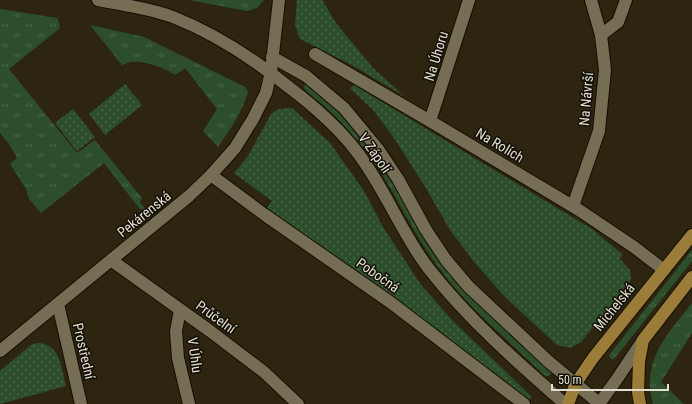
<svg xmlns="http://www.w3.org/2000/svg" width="692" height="404" viewBox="0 0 692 404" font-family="'Roboto Condensed',sans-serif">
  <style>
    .grass { fill: url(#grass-tufts) }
    .park { fill: url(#park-dots) }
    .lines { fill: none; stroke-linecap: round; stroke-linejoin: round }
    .minor-casing { stroke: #150e00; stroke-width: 14 }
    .major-casing { stroke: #150e00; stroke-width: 14 }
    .minor { stroke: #766d55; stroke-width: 12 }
    .major { stroke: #9b7d39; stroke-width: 12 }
    .labels { text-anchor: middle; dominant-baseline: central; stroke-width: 3; stroke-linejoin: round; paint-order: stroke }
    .street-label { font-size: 14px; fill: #e3ded1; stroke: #120f06 }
  </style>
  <defs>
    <pattern id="grass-tufts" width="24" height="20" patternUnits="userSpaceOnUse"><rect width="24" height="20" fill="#2d4e2a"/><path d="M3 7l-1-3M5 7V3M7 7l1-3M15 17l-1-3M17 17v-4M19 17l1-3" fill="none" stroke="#4b6748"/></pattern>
    <pattern id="park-dots" width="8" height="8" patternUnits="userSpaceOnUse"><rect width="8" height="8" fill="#2d4e2a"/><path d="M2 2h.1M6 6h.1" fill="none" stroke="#4b6748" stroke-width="1.8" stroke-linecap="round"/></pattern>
  </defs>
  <rect width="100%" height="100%" fill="#2d250f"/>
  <g class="grass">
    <path d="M189 0H264L257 8 247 11Z"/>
    <path d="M0 9 57 18 60 25 59 29 9 69 77 153 95 140 142 198 140 202 147 211 142 210 139 208 104 163 41 213 29 199 26 189 10 164 17 158 9 144 0 133Z"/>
    <path d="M90 25 144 37 245 87 248 92C242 112 230 130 218 147L203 131 217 109 185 68 175 75C165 68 144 60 131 62 128 62 125 64 122 65Z"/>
    <path d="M305 84 310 85 340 112 377 155 422 231 549 369 551 373 550 375 547 376 544 375C507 339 466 306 436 264 411 230 395 191 371 158 359 141 345 126 331 112 322 103 312 97 304 88Z"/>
    <path d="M692 250V261L614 359H611L609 356 610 354Z"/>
    <path d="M692 303V333L661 382 684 404H653C641 360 667 335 692 303Z"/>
  </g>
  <g class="park">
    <path d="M297 0H322L336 23 373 68 404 96 352 65 300 39 295 25Z"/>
    <path d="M125 84 142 105 105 135 89 114Z"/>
    <path d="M354 85 592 229 622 254 620 259 630 270 631 280 581 342 571 348 557 345 504 296 475 263 450 230 424 185 394 138 374 111 350 88Z"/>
    <path d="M292 108 330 143 364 191 383 227 421 285 453 321 532 397 528 401 265 210 272 201 234 173 248 156 271 114 279 109Z"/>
    <path d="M73 109 95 137 77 151 55 123Z"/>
    <path d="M39 343C61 345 61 368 66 386L0 404V371L32 344Z"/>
  </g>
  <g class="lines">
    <defs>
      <g id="minor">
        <path d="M98 0C123 5 149 8 173 17 216 34 254 59 290 88 315 107 338 127 357 152 385 188 401 233 429 269 468 319 517 362 565 404"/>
        <path d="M601 35 618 22 626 0"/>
        <path d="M315 54 430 121 579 210 634 247 664 270"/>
        <path d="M272 57 306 76 344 108 378 149 398 179 426 230 446 260 468 286 549 362 600 404"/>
        <path d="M430 121 469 0"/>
        <path d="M211 175 265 215 390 302 524 404"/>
        <path d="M573 206 599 131 605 70 601 35 591 0"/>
        <path d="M111 260 210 331 264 372 298 404"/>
        <path d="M58 304 81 404"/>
        <path d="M180 310 176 331 178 358 189 404"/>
        <path d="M0 351 189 196 211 175 235 148 253 119 266 93 271 72 279 0"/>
        <path d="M599 404 617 379 643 340"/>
      </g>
      <g id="major">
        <path d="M568 404 576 383 593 358 692 235"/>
        <path d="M640 404 638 392 639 362 643 340 692 277"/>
      </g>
    </defs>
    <use href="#minor" class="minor-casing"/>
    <use href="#major" class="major-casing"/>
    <use href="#minor" class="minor"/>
    <use href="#major" class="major"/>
  </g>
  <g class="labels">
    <g class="street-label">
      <text transform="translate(436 56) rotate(-73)">Na Úhoru</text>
      <text transform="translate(586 99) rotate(-85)">Na Návrší</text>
      <text transform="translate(500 145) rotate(31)">Na Rolích</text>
      <text transform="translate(375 153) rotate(55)">V Zápolí</text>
      <text transform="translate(144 214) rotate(-39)">Pekárenská</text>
      <text transform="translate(378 275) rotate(35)">Pobočná</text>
      <text transform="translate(614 307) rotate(-51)">Michelská</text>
      <text transform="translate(216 317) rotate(36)">Průčelní</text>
      <text transform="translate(84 351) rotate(77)">Prostřední</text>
      <text transform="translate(195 355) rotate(82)">V Úhlu</text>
    </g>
  </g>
  <path d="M552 384v6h116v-6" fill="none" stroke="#e3ded1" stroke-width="2"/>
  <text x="558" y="384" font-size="12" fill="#e3ded1" stroke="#120f06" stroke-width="3" paint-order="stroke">50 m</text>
</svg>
